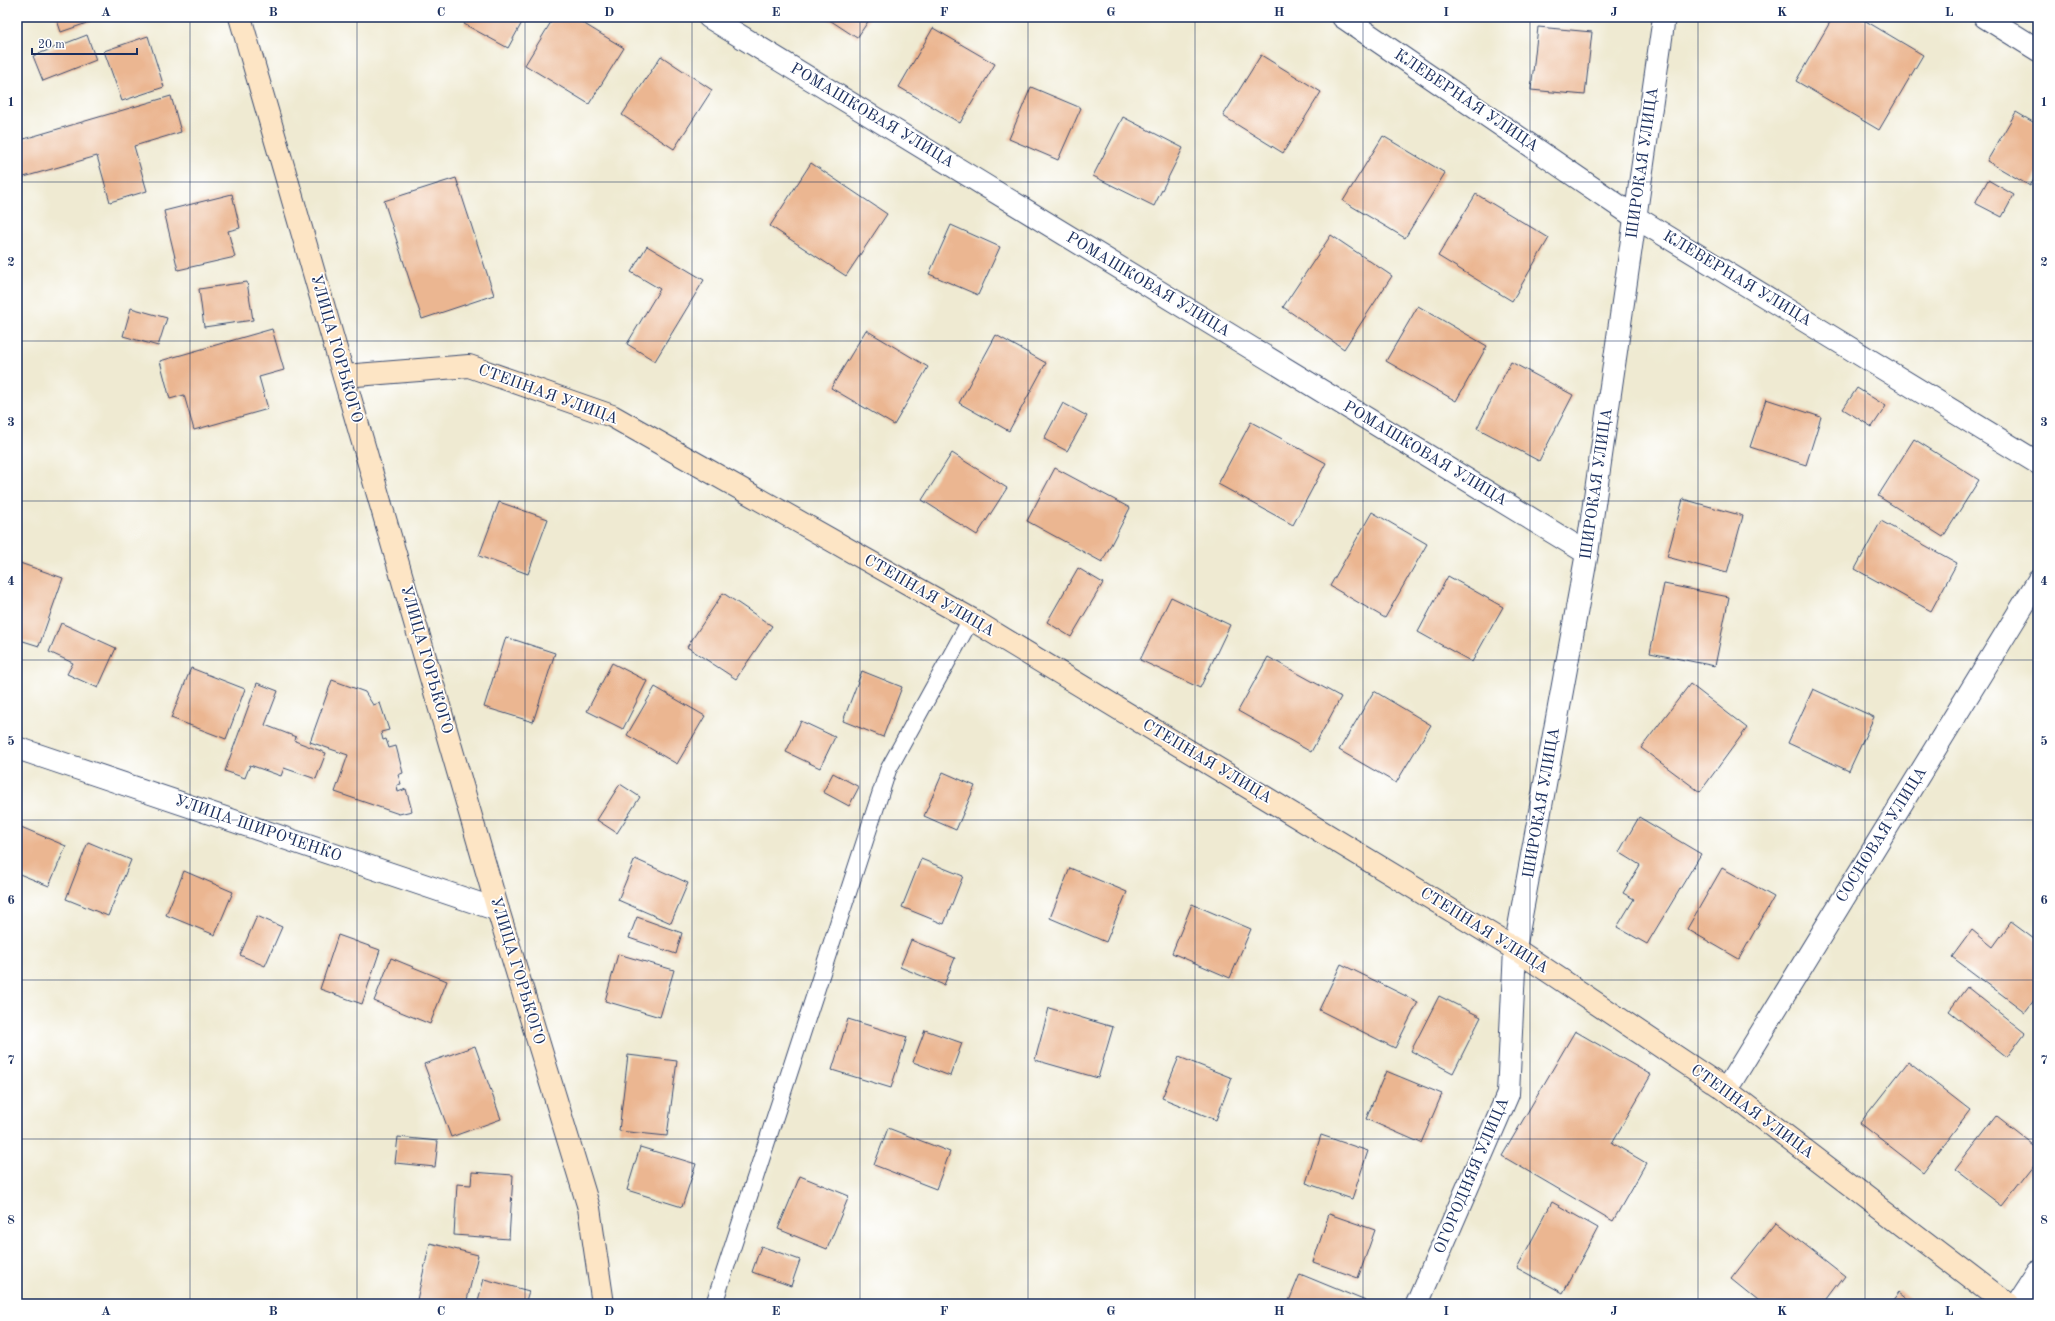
<svg xmlns="http://www.w3.org/2000/svg" width="2055" height="1321" viewBox="0 0 2055 1321" font-family="'Old Standard TT',serif">
  <style>
    .building { fill: #ebb691 }
    .lines { fill: none; stroke-linecap: round; stroke-linejoin: round }
    .lane-casing { stroke: #3b4b6f; stroke-width: 18 }
    .street-casing { stroke: #3b4b6f; stroke-width: 24 }
    .secondary-casing { stroke: #3b4b6f; stroke-width: 24 }
    .lane { stroke: #fff; stroke-width: 16 }
    .street { stroke: #fff; stroke-width: 22 }
    .secondary { stroke: #fde5c5; stroke-width: 22 }
    .grid { fill: none; stroke: #1b2f5e; stroke-width: 1; stroke-opacity: 0.55 }
    .labels { text-anchor: middle; dominant-baseline: central; stroke-width: 3.5; stroke-linejoin: round; paint-order: stroke }
    .street-label { font-size: 16px; fill: #1b2f5e; stroke: #fff }
    .neatline { fill: none; stroke: #1b2f5e; stroke-width: 1.5 }
    .grid-label { font-size: 13px; text-anchor: middle; font-weight: bold; fill: #1b2f5e }
  </style>
  <rect width="100%" height="100%" fill="#fff"/>
  <filter id="ink" filterUnits="userSpaceOnUse"><feTurbulence type="fractalNoise" baseFrequency=".025" numOctaves="2"/><feDisplacementMap in="SourceGraphic" scale="8" xChannelSelector="R" yChannelSelector="G"/><feConvolveMatrix kernelMatrix="1 2 1 2 8 2 1 2 1" color-interpolation-filters="sRGB"/></filter>
  <filter id="wash" filterUnits="userSpaceOnUse"><feTurbulence type="fractalNoise" baseFrequency=".012" numOctaves="4" result="noise"/><feDisplacementMap in="SourceGraphic" scale="16" xChannelSelector="R" yChannelSelector="G"/><feGaussianBlur stdDeviation="0.9" result="paint"/><feColorMatrix in="noise" values="0 0 0 0 0 0 0 0 0 0 0 0 0 0 0 0 0 1.4 0 .05"/><feComposite in="paint" operator="in"/></filter>
  <g filter="url(#wash)">
    <rect width="100%" height="100%" fill="#efead2"/>
    <g id="blocks">
      <g class="building">
        <path d="M56 17H104L61 32Z"/>
        <path d="M468 17H525L508 48 464 24Z"/>
        <path d="M554 17H573L624 48 589 104 525 65Z"/>
        <path d="M825 17H871L857 38Z"/>
        <path d="M1833 17H1859L1923 55 1879 130 1796 81Z"/>
        <path d="M1538 27 1592 32 1585 95 1531 90Z"/>
        <path d="M933 28 995 64 960 123 899 87Z"/>
        <path d="M87 35 96 60 43 81 33 56Z"/>
        <path d="M148 36 164 87 122 101 104 51Z"/>
        <path d="M1261 55 1321 92 1283 153 1223 116Z"/>
        <path d="M661 56 712 90 674 149 622 115Z"/>
        <path d="M1031 87 1081 108 1058 160 1009 139Z"/>
        <path d="M171 96 181 132 134 146 147 191 110 202 97 156 17 179V141Z"/>
        <path d="M2016 112 2038 125V173L2030 186 1987 161Z"/>
        <path d="M1123 117 1183 148 1154 206 1093 176Z"/>
        <path d="M1383 136 1445 173 1405 238 1343 201Z"/>
        <path d="M811 163 887 214 846 276 770 226Z"/>
        <path d="M456 178 494 295 422 319 384 201Z"/>
        <path d="M1988 180 2014 195 2002 217 1975 203Z"/>
        <path d="M232 194 240 228 228 231 235 257 178 270 164 211Z"/>
        <path d="M1476 194 1549 238 1512 301 1438 256Z"/>
        <path d="M951 225 1000 247 978 295 929 274Z"/>
        <path d="M1331 235 1392 276 1344 349 1283 307Z"/>
        <path d="M647 246 704 280 655 361 627 344 660 289 631 272Z"/>
        <path d="M247 282 253 320 204 327 199 289Z"/>
        <path d="M1418 306 1487 346 1456 401 1386 361Z"/>
        <path d="M131 308 167 318 158 346 123 336Z"/>
        <path d="M272 329 284 370 259 377 268 409 194 430 184 395 170 399 160 361Z"/>
        <path d="M866 330 928 367 894 425 831 388Z"/>
        <path d="M996 335 1046 363 1009 431 959 403Z"/>
        <path d="M1511 362 1573 395 1539 461 1477 428Z"/>
        <path d="M1857 388 1886 406 1872 427 1843 409Z"/>
        <path d="M1766 399 1821 417 1806 465 1750 447Z"/>
        <path d="M1063 403 1087 416 1067 451 1044 439Z"/>
        <path d="M1251 422 1326 463 1293 525 1218 484Z"/>
        <path d="M1914 439 1979 480 1943 537 1878 496Z"/>
        <path d="M952 453 1007 488 977 535 922 500Z"/>
        <path d="M1055 468 1130 508 1102 562 1027 521Z"/>
        <path d="M1683 499 1743 516 1727 573 1667 557Z"/>
        <path d="M499 502 548 519 528 574 479 556Z"/>
        <path d="M1372 512 1427 544 1385 618 1330 586Z"/>
        <path d="M1881 521 1957 563 1931 611 1855 569Z"/>
        <path d="M17 562 63 578 39 646 20 640 17 648Z"/>
        <path d="M1078 568 1103 583 1071 637 1047 622Z"/>
        <path d="M1448 576 1503 607 1472 662 1418 632Z"/>
        <path d="M1664 584 1729 597 1715 666 1650 653Z"/>
        <path d="M723 593 772 626 736 679 687 647Z"/>
        <path d="M1171 597 1230 625 1200 688 1140 660Z"/>
        <path d="M61 623 116 648 98 688 67 674 73 663 49 652Z"/>
        <path d="M506 637 555 653 533 722 484 707Z"/>
        <path d="M1268 657 1341 697 1311 752 1238 711Z"/>
        <path d="M612 663 647 681 623 729 587 711Z"/>
        <path d="M191 668 245 689 226 739 171 718Z"/>
        <path d="M862 671 902 687 883 737 843 721Z"/>
        <path d="M332 680 365 692 373 705 380 703 389 730 381 732 383 740 386 739 389 748 396 746 403 773 398 775 401 784 397 785 398 792 406 789 412 811 399 814 335 792 348 755 310 742Z"/>
        <path d="M257 683 278 691 265 725 296 737 295 741 326 753 316 779 284 768 281 776 250 765 245 778 225 771Z"/>
        <path d="M1690 684 1747 728 1700 792 1641 748Z"/>
        <path d="M655 687 705 716 677 764 627 735Z"/>
        <path d="M1813 689 1874 717 1849 771 1788 743Z"/>
        <path d="M1374 691 1431 725 1396 783 1339 750Z"/>
        <path d="M801 721 835 737 820 768 786 752Z"/>
        <path d="M943 772 975 786 956 830 924 816Z"/>
        <path d="M833 773 859 787 849 806 823 792Z"/>
        <path d="M620 784 640 797 617 833 597 820Z"/>
        <path d="M1639 817 1701 854 1647 944 1617 927 1634 899 1623 893 1640 865 1619 852Z"/>
        <path d="M21 827 66 846 49 886 17 873V836Z"/>
        <path d="M88 842 131 860 108 916 66 899Z"/>
        <path d="M635 859 688 883 671 923 618 900Z"/>
        <path d="M921 859 963 876 944 924 902 907Z"/>
        <path d="M1070 868 1127 892 1106 942 1050 918Z"/>
        <path d="M1722 868 1774 897 1739 959 1687 929Z"/>
        <path d="M184 871 233 892 215 935 166 915Z"/>
        <path d="M1192 904 1251 929 1230 978 1172 953Z"/>
        <path d="M257 916 282 927 265 966 240 955Z"/>
        <path d="M637 917 682 933 676 954 629 938Z"/>
        <path d="M2011 922 2038 942V995L2025 1012 1952 957 1972 930 1993 947Z"/>
        <path d="M338 935 380 950 362 1004 320 989Z"/>
        <path d="M911 940 955 958 944 985 900 967Z"/>
        <path d="M618 954 674 970 660 1017 605 1001Z"/>
        <path d="M391 958 447 981 430 1024 374 1001Z"/>
        <path d="M1341 964 1418 1002 1395 1048 1319 1010Z"/>
        <path d="M1967 987 2025 1033 2007 1057 1949 1011Z"/>
        <path d="M1439 996 1481 1017 1453 1073 1411 1051Z"/>
        <path d="M1049 1008 1113 1027 1098 1078 1035 1060Z"/>
        <path d="M848 1019 907 1037 891 1088 832 1070Z"/>
        <path d="M925 1030 962 1043 950 1076 913 1062Z"/>
        <path d="M1575 1031 1651 1075 1612 1143 1646 1163 1613 1221 1502 1156Z"/>
        <path d="M475 1046 501 1119 451 1137 424 1064Z"/>
        <path d="M628 1055 677 1061 667 1136 619 1131Z"/>
        <path d="M1179 1057 1232 1078 1216 1120 1162 1098Z"/>
        <path d="M1908 1062 1970 1110 1923 1172 1860 1123Z"/>
        <path d="M1386 1071 1442 1094 1421 1143 1366 1119Z"/>
        <path d="M1997 1116 2038 1148V1160L2002 1206 1955 1170Z"/>
        <path d="M888 1128 950 1152 936 1189 874 1165Z"/>
        <path d="M1321 1135 1368 1151 1352 1199 1306 1183Z"/>
        <path d="M398 1137 438 1141 435 1167 395 1163Z"/>
        <path d="M640 1147 696 1164 682 1207 627 1190Z"/>
        <path d="M472 1172 513 1175 509 1239 454 1235 457 1184 471 1185Z"/>
        <path d="M800 1176 849 1196 827 1249 778 1229Z"/>
        <path d="M1552 1202 1598 1228 1563 1293 1517 1268Z"/>
        <path d="M1329 1214 1375 1230 1358 1278 1313 1262Z"/>
        <path d="M1776 1222 1845 1276 1824 1304H1762L1731 1279Z"/>
        <path d="M430 1243 478 1255 466 1304H416Z"/>
        <path d="M761 1246 800 1260 791 1286 752 1272Z"/>
        <path d="M1300 1274 1373 1304H1297L1289 1301Z"/>
        <path d="M484 1279 529 1291 525 1304H477Z"/>
        <path d="M1899 1291 1915 1304H1889Z"/>
      </g>
    </g>
  </g>
  <g filter="url(#ink)">
    <use href="#blocks" fill-opacity="0" stroke="#3b4b6f" stroke-width="1"/>
    <g class="lines">
      <defs>
        <path id="lane" d="M714 1304 888 770 971 619"/>
        <g id="street">
          <path d="M709 17 1587 553"/>
          <path d="M1343 17 1635 217 2038 463"/>
          <path d="M1985 17 2038 50"/>
          <path d="M17 748 498 910"/>
          <path d="M1726 1090 2038 581"/>
          <path d="M1417 1304 1508 1094 1515 949 1587 553 1664 17"/>
          <path d="M2016 1304 2038 1270"/>
        </g>
        <g id="secondary">
          <path d="M240 17 498 910 589 1208 603 1304"/>
          <path d="M344 376 469 366 612 416 971 619 1515 949 1726 1090 2006 1304"/>
        </g>
      </defs>
      <use href="#lane" class="lane-casing"/>
      <use href="#street" class="street-casing"/>
      <use href="#secondary" class="secondary-casing"/>
      <use href="#lane" class="lane"/>
      <use href="#street" class="street"/>
      <use href="#secondary" class="secondary"/>
    </g>
  </g>
  <path class="grid" d="M190 17V1304M357 17V1304M525 17V1304M692 17V1304M860 17V1304M1028 17V1304M1195 17V1304M1363 17V1304M1530 17V1304M1698 17V1304M1865 17V1304M17 182H2038M17 341H2038M17 501H2038M17 660H2038M17 820H2038M17 980H2038M17 1139H2038"/>
  <g class="labels">
    <g class="street-label">
      <text transform="translate(1466 101) rotate(34)">КЛЕВЕРНАЯ УЛИЦА</text>
      <text transform="translate(872 116) rotate(31)">РОМАШКОВАЯ УЛИЦА</text>
      <text transform="translate(1643 163) rotate(-82)">ШИРОКАЯ УЛИЦА</text>
      <text transform="translate(1737 279) rotate(31)">КЛЕВЕРНАЯ УЛИЦА</text>
      <text transform="translate(1148 285) rotate(31)">РОМАШКОВАЯ УЛИЦА</text>
      <text transform="translate(336 349) rotate(74)">УЛИЦА ГОРЬКОГО</text>
      <text transform="translate(548 395) rotate(20)">СТЕПНАЯ УЛИЦА</text>
      <text transform="translate(1425 454) rotate(31)">РОМАШКОВАЯ УЛИЦА</text>
      <text transform="translate(1597 484) rotate(-82)">ШИРОКАЯ УЛИЦА</text>
      <text transform="translate(929 596) rotate(30)">СТЕПНАЯ УЛИЦА</text>
      <text transform="translate(426 660) rotate(74)">УЛИЦА ГОРЬКОГО</text>
      <text transform="translate(1207 762) rotate(31)">СТЕПНАЯ УЛИЦА</text>
      <text transform="translate(1542 803) rotate(-80)">ШИРОКАЯ УЛИЦА</text>
      <text transform="translate(258 829) rotate(19)">УЛИЦА ШИРОЧЕНКО</text>
      <text transform="translate(1882 835) rotate(-58)">СОСНОВАЯ УЛИЦА</text>
      <text transform="translate(1484 931) rotate(32)">СТЕПНАЯ УЛИЦА</text>
      <text transform="translate(517 971) rotate(73)">УЛИЦА ГОРЬКОГО</text>
      <text transform="translate(1752 1112) rotate(36)">СТЕПНАЯ УЛИЦА</text>
      <text transform="translate(1472 1176) rotate(-67)">ОГОРОДНЯЯ УЛИЦА</text>
    </g>
  </g>
  <rect width="2055" height="1321" fill="none" stroke="#fff" stroke-width="44"/>
  <path d="M32 48v6h105v-6" fill="none" stroke="#1b2f5e" stroke-width="2"/>
  <text x="38" y="48" font-size="12" fill="#1b2f5e" stroke="#ffffff" stroke-width="3" paint-order="stroke">20 m</text>
  <rect x="22" y="22" width="2011" height="1277" class="neatline"/>
  <g class="grid-label">
    <text x="106" y="16">A</text>
    <text x="273" y="16">B</text>
    <text x="441" y="16">C</text>
    <text x="609" y="16">D</text>
    <text x="776" y="16">E</text>
    <text x="944" y="16">F</text>
    <text x="1111" y="16">G</text>
    <text x="1279" y="16">H</text>
    <text x="1446" y="16">I</text>
    <text x="1614" y="16">J</text>
    <text x="1782" y="16">K</text>
    <text x="1949" y="16">L</text>
    <text x="11" y="106">1</text>
    <text x="2044" y="106">1</text>
    <text x="11" y="266">2</text>
    <text x="2044" y="266">2</text>
    <text x="11" y="426">3</text>
    <text x="2044" y="426">3</text>
    <text x="11" y="585">4</text>
    <text x="2044" y="585">4</text>
    <text x="11" y="745">5</text>
    <text x="2044" y="745">5</text>
    <text x="11" y="904">6</text>
    <text x="2044" y="904">6</text>
    <text x="11" y="1064">7</text>
    <text x="2044" y="1064">7</text>
    <text x="11" y="1224">8</text>
    <text x="2044" y="1224">8</text>
    <text x="106" y="1315">A</text>
    <text x="273" y="1315">B</text>
    <text x="441" y="1315">C</text>
    <text x="609" y="1315">D</text>
    <text x="776" y="1315">E</text>
    <text x="944" y="1315">F</text>
    <text x="1111" y="1315">G</text>
    <text x="1279" y="1315">H</text>
    <text x="1446" y="1315">I</text>
    <text x="1614" y="1315">J</text>
    <text x="1782" y="1315">K</text>
    <text x="1949" y="1315">L</text>
  </g>
</svg>
